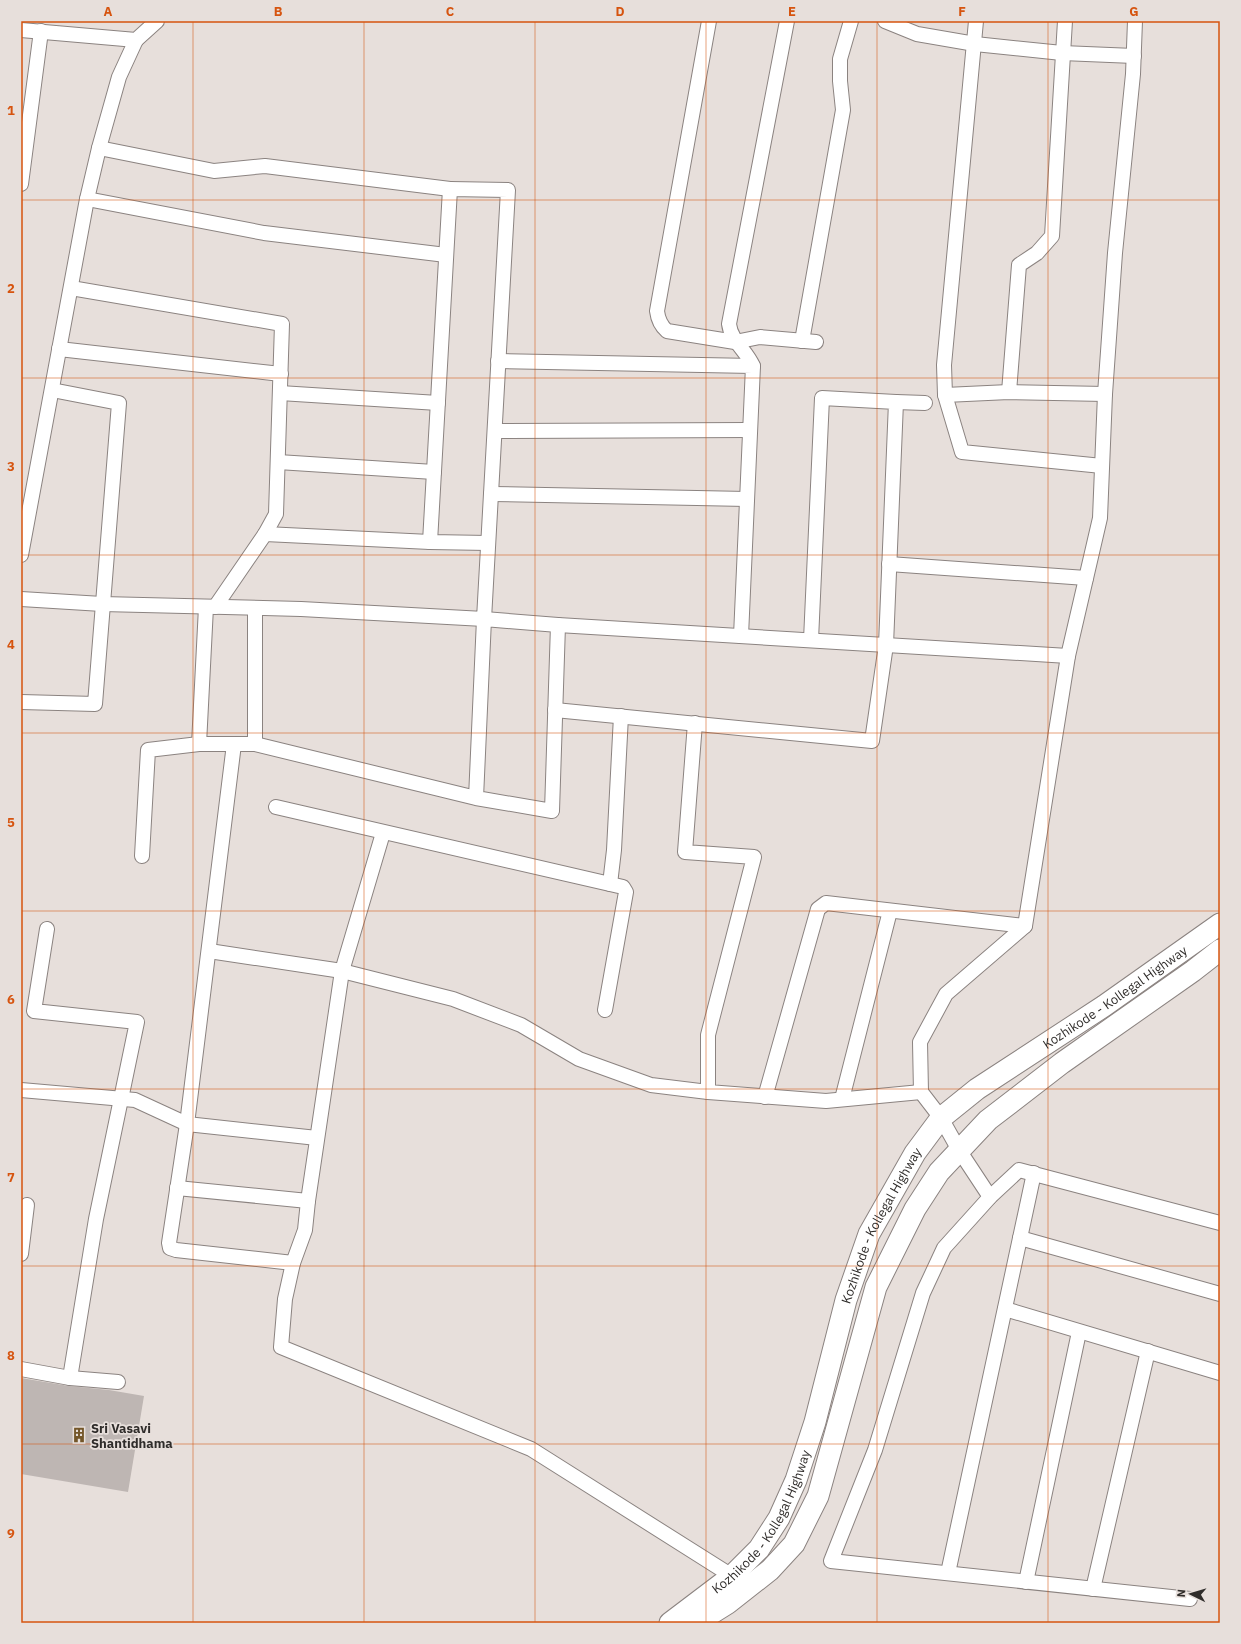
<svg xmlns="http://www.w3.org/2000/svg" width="1241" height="1644" viewBox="0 0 1241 1644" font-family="'IBM Plex Sans',sans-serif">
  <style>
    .building { fill: #beb6b3 }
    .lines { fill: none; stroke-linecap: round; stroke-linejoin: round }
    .minor-casing { stroke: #8b8380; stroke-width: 16 }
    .highway-casing { stroke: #8b8380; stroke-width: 23 }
    .minor { stroke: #fff; stroke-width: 14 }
    .highway { stroke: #fff; stroke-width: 21 }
    .grid { fill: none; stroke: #d6540f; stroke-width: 1; stroke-opacity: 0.55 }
    .labels { text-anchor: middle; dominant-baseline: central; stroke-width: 3.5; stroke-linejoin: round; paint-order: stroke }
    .street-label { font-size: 13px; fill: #2f2c2a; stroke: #e7dfdb }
    .poi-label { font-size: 13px; font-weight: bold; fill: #2f2c2a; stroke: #e7dfdb; text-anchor: start }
    .neatline { fill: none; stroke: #d6540f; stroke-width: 1.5 }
    .grid-label { font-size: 13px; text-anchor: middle; font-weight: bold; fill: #d6540f }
  </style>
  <rect width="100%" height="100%" fill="#e7dfdb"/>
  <path class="building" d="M21 1378 69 1386 109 1390 144 1396 128 1492 21 1474Z"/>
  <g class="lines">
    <defs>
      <g id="minor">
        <path d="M709 21 657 311C658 319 660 325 667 331L735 342 760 337 816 342"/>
        <path d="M885 21 917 34 975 44 1062 53 1134 56"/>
        <path d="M976 21 944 365 945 395 962 452 1102 466"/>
        <path d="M21 30 136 40 157 21"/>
        <path d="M99 148 214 171 265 166 450 189"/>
        <path d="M21 184 41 31"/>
        <path d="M87 199 264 233 446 255"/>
        <path d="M71 288 282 324 276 514 265 534 215 607"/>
        <path d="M802 341 843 110 840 81V59L851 21"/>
        <path d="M59 349 281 374"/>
        <path d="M498 361 753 366 741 636"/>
        <path d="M753 366C746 350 731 341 729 324L787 21"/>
        <path d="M1009 392 1019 265 1037 253 1052 236 1065 21"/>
        <path d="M280 393 438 403"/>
        <path d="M945 395 1009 392 1105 394"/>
        <path d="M896 402 925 403"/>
        <path d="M495 431 750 430"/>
        <path d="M278 462 434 472"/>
        <path d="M491 494 747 499"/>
        <path d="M265 534 430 542 488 543"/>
        <path d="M21 555 87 199 99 148 119 77 136 40"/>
        <path d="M889 564 1086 578"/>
        <path d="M21 599 102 604 301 609 484 619 508 190 450 189 430 542"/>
        <path d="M206 607 199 744H255L476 798 552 811 558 625 484 619 476 798"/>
        <path d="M558 625 1068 656"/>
        <path d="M21 702 95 704 119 403 52 390"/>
        <path d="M555 710 872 741 886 645 896 402 822 398 811 640"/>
        <path d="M695 723 685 852 754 857 708 1035V1092L826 1101 921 1092"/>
        <path d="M234 744 187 1124 169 1243 170 1248 176 1250 293 1263"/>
        <path d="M255 744V608"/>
        <path d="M276 807 623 887 626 892 605 1010"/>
        <path d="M383 833 342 971 308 1201 305 1230 293 1263 285 1299 281 1347 531 1449 732 1576"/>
        <path d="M142 856 148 750 199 744"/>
        <path d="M610 884 614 850 621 716"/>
        <path d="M47 929 34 1011 137 1022 96 1219 70 1378"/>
        <path d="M209 951 342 971 453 999 521 1025 579 1059 651 1085 708 1092"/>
        <path d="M21 1090 135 1100 187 1124 317 1138"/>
        <path d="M765 1097 818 909 826 903 1025 926"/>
        <path d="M842 1099 890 911"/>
        <path d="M177 1188 308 1201"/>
        <path d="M990 1197 959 1150 941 1118 921 1092 920 1042 946 994 1025 926 1068 656 1100 518 1105 394 1115 253 1133 74 1135 21"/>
        <path d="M1020 1238 1220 1294"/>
        <path d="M21 1254 27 1205"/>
        <path d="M1005 1309 1220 1373"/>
        <path d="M21 1369 70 1378 118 1382"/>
        <path d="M948 1573 1034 1173"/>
        <path d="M1026 1582 1079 1332"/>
        <path d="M1093 1589 1148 1351"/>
        <path d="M1190 1599 831 1561 875 1450 923 1293 944 1248 990 1197 1019 1170 1220 1223"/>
      </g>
      <g id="highway">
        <path id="s1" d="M670 1623 732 1576 759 1549 779 1518 796 1480 815 1422 846 1300 869 1234 915 1153 941 1118 977 1089 1104 1006 1220 924"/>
        <path d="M696 1623 728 1603 770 1570 794 1544 818 1496 876 1287 915 1209 939 1172 988 1120 1062 1063 1193 971 1220 950"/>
      </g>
    </defs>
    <use href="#minor" class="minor-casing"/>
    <use href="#highway" class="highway-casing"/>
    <use href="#minor" class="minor"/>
    <use href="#highway" class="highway"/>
  </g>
  <path class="grid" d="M193 21V1623M364 21V1623M535 21V1623M706 21V1623M877 21V1623M1048 21V1623M21 200H1220M21 378H1220M21 555H1220M21 733H1220M21 911H1220M21 1089H1220M21 1266H1220M21 1444H1220"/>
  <defs>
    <symbol id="building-bare" viewBox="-9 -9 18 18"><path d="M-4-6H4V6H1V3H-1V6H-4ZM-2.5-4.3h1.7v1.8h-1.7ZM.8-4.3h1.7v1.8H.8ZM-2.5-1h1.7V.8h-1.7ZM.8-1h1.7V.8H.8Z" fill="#735629" stroke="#e7dfdb" stroke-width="2.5" paint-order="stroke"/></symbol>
  </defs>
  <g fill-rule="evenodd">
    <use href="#building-bare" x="68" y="1424" width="22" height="22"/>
  </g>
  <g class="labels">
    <g class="street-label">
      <text stroke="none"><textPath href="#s1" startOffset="800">Kozhikode - Kollegal Highway</textPath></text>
      <text stroke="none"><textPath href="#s1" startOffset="464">Kozhikode - Kollegal Highway</textPath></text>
      <text stroke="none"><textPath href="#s1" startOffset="140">Kozhikode - Kollegal Highway</textPath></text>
    </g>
    <g class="poi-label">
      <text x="91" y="1428">Sri Vasavi<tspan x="91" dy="15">Shantidhama</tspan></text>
    </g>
  </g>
  <rect width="1241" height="1644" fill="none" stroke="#e7dfdb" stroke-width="44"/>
  <g transform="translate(1191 1594) rotate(275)" stroke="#e7dfdb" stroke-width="3" paint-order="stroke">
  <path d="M0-3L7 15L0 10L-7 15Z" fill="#2f2c2a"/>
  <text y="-6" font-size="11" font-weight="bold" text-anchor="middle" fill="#2f2c2a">N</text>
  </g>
  <rect x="22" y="22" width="1197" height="1600" class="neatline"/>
  <g class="grid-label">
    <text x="108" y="16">A</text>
    <text x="278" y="16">B</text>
    <text x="450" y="16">C</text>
    <text x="620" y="16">D</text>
    <text x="792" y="16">E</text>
    <text x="962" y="16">F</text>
    <text x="1134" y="16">G</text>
    <text x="11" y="115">1</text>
    <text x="11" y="293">2</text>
    <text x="11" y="471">3</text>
    <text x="11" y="649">4</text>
    <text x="11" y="827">5</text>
    <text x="11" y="1004">6</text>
    <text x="11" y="1182">7</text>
    <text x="11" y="1360">8</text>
    <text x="11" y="1538">9</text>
  </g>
</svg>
